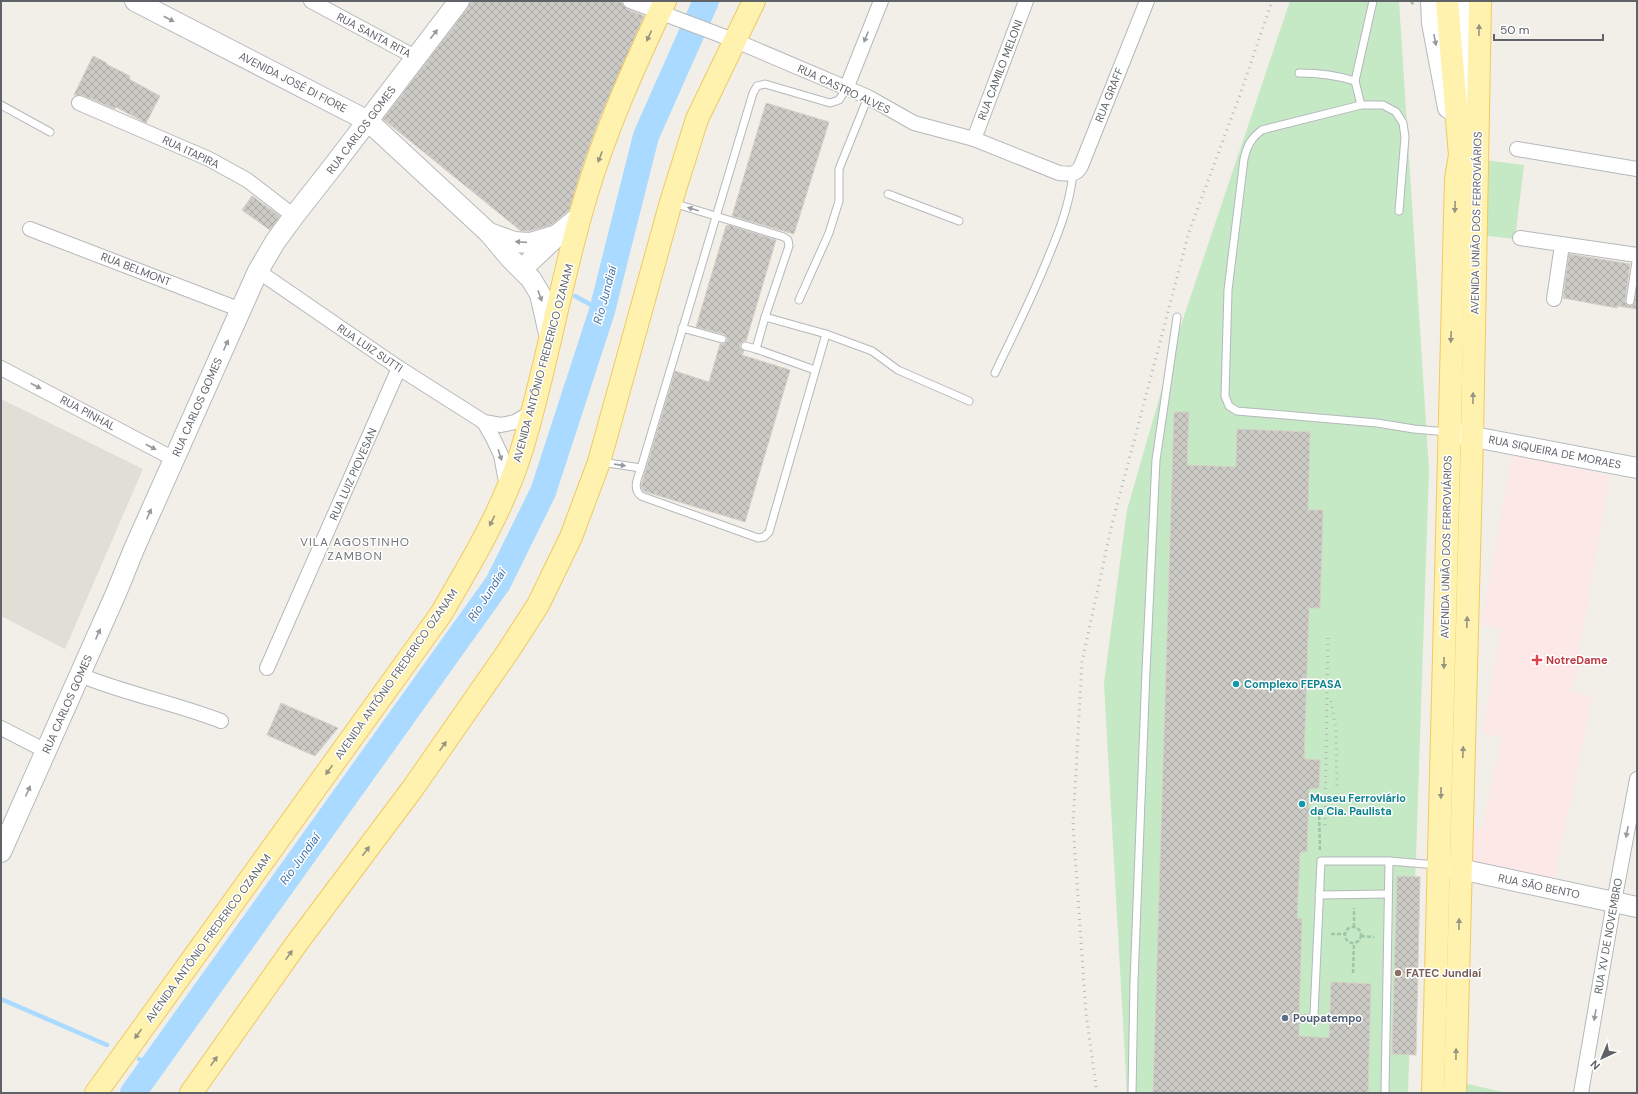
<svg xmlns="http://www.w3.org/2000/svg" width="1638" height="1094" viewBox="0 0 1638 1094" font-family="'DM Sans',sans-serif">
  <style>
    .education { fill: #e1ded6 }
    .medical { fill: #fce8e6 }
    .green { fill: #c5e8c5 }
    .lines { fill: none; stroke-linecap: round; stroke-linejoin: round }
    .stream { stroke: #aadaff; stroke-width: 4.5 }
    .river { stroke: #aadaff; stroke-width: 26 }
    .building { fill: url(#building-cross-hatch); stroke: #d6d1c6 }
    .lane-casing { stroke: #b5b8bc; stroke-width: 9 }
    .street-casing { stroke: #b5b8bc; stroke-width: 16 }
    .secondary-casing { stroke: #b6babf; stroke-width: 22 }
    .primary-casing { stroke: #f2c960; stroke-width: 24 }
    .path { stroke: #9cc7a9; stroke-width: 2.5; stroke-dasharray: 4 2; stroke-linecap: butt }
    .lane { stroke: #fff; stroke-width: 7 }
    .street { stroke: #fff; stroke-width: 14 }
    .secondary { stroke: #fff; stroke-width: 20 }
    .primary { stroke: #fff2af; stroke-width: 22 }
    .rail { stroke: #b6b7b8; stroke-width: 3; stroke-dasharray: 1 5; stroke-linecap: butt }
    .oneway { fill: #979a9d }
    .oneway2 { fill: #979581 }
    .health-dot { fill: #e0444e; stroke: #fff; stroke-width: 1.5 }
    .culture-dot { fill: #0f9aa8; stroke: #fff; stroke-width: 1.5 }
    .education-dot { fill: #8d6e63; stroke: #fff; stroke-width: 1.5 }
    .service-dot { fill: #5c6f8a; stroke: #fff; stroke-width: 1.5 }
    .labels { text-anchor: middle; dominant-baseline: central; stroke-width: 3; stroke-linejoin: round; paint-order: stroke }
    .street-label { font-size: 11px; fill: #5f6368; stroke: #fff }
    .health-label { font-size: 11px; font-weight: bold; fill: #be3a42; stroke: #fff; text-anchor: start }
    .culture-label { font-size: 11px; font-weight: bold; fill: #0d838f; stroke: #fff; text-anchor: start }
    .education-label { font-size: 11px; font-weight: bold; fill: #785e54; stroke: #fff; text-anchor: start }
    .service-label { font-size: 11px; font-weight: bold; fill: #4e5e75; stroke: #fff; text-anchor: start }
    .water-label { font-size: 12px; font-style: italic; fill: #4174aa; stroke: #fff }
    .neighbourhood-label { font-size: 12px; letter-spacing: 1px; fill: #70757a; stroke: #fff }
  </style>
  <defs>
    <pattern id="building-cross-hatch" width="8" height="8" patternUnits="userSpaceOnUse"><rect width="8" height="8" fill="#cccac5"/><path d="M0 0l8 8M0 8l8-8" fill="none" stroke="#a9a8a4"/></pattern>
  </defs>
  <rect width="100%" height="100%" fill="#f1efe8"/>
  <path class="education" d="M1 399 143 469 65 649 1 616Z"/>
  <path class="medical" d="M1512 454 1610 476 1572 692 1593 696 1554 878 1468 862 1469 826 1482 829 1502 737 1482 733 1501 629 1481 625Z"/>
  <g class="green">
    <path d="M1290 1H1399L1429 470 1408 1093H1127L1104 683 1127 510 1176 340Z"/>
    <path d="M1484 160 1524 165 1515 239 1480 235Z"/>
    <path d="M1464 1083 1506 1093H1464Z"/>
  </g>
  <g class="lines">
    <g class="stream">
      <path d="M575 296 602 311"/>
      <path d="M1 999 107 1045"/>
      <path d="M139 1059 153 1065"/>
    </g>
    <path class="river" d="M133 1093 498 583 543 492 602 311 646 136 706 1"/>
  </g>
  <g class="building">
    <path d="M470 1H616L622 3 627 9 644 16 600 117 582 167 569 210 551 225 529 231H521L383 119 468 8Z"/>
    <path d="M93 56 107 63 106 64 130 76 129 79 160 96 146 123 116 107 115 109 82 95H74Z"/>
    <path d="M766 103 829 122 794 234 732 216Z"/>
    <path d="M252 196 280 216 270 230 242 210Z"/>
    <path d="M729 225 776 240 746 341H743L740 344V348L744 351 742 355 790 370 745 522 643 491 641 486 675 371 709 382 720 344H724L727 341V337L724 334 696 327 726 226Z"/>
    <path d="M1569 254 1630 264 1625 302 1629 306 1634 304 1637 288V309L1617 306V308L1563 298Z"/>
    <path d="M1174 412H1189L1187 465 1236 467 1237 429 1310 432 1308 510H1323L1320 608H1309L1304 759 1320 760 1319 788 1309 789 1307 852H1300L1297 918 1302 919 1299 1014 1296 1015 1294 1020 1297 1023 1299 1024V1036L1329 1038 1331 982 1371 984 1368 1093H1153Z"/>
    <path d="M281 703 338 728 315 756 267 735Z"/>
    <path d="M1397 876 1420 877 1416 1055 1392 1054Z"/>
  </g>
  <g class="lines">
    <defs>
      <g id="lane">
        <path d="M1299 73C1319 73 1336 75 1355 81"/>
        <path d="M1 105 50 132"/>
        <path d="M1361 105 1355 81 1373 1"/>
        <path d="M888 194 959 221"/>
        <path d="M673 203 784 237 788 240 789 246 765 317 826 334 872 351 898 370 969 401"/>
        <path d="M1399 211 1405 137 1403 123 1396 112 1383 105H1361L1262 130C1251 138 1247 146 1244 159L1228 290 1225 396 1229 406 1237 411 1377 423 1414 429 1447 432"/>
        <path d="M799 300 829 233 839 201V169L868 97"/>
        <path d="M1630 301 1637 255"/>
        <path d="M682 328 722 339"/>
        <path d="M826 334 769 532 764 537 758 538 641 496C632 488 638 478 641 468L753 93 757 86 765 84 830 103 839 100 846 89"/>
        <path d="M745 346 756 349 765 317"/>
        <path d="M756 349 815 370"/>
        <path d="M995 373C1012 337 1030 302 1045 265 1058 234 1069 208 1073 174"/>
        <path d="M601 462 641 468"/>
        <path d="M1319 895 1388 894"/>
        <path d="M1299 1019 1312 1018 1314 1015 1321 861H1389L1437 865"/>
        <path d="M1132 1093 1134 982 1146 671 1156 460 1177 317"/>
        <path d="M1385 1093 1389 861"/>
      </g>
      <g id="street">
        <path d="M311 1 415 57"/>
        <path d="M630 1 736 41 868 97 914 123 974 139 1059 173C1069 174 1076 176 1081 166L1147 1"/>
        <path d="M846 89 881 1"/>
        <path d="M79 103 209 159 247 180 294 216"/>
        <path d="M974 139 1026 1"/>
        <path d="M1517 149 1637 169"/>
        <path d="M30 229 241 310"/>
        <path d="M1520 238 1637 255"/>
        <path d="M258 271 399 368 484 422 501 425 515 422 532 412"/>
        <path d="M1554 299 1562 245"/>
        <path d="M1 368 174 459"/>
        <path d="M484 422 493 438 501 455 507 487"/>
        <path d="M267 668 399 368"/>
        <path d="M80 675C126 694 175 703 221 721"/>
        <path d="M1 728 46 751"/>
        <path d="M1581 1093 1614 902 1637 779"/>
      </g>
      <g id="secondary">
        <path d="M135 1 368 121 489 233 510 258 531 279 540 294 550 338"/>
        <path d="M1431 1 1432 23 1448 108"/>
        <path d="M1462 1 1468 90 1476 112"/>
        <path d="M489 233 514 242 530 243 557 235 580 216"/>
        <path d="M522 269 556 237"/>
        <path d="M1448 432 1637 468"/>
        <path d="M1 852 117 591 134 549 258 271 275 242 294 216 334 165 459 1"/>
        <path d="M1446 866 1637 907"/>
      </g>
      <g id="primary">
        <path d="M96 1093 441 614C472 561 504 508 522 449 547 366 561 279 586 196 606 129 635 64 665 1"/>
        <path d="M191 1093 297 943 413 788 509 650 538 605 571 537 599 462 671 202 697 119 754 1"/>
        <path d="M1433 1093C1443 788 1446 484 1456 179L1460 155 1447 1"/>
        <path d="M1455 1093 1472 437 1480 1"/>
      </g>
    </defs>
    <use href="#lane" class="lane-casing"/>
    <use href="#street" class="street-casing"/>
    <use href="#secondary" class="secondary-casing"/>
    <use href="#primary" class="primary-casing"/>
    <g class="path">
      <path d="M1411 1 1414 6"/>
      <path d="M1308 810 1319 809 1320 852"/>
      <path d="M1354 927V908"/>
      <circle cx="1353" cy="935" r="8"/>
      <path d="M1331 934H1345"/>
      <path d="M1361 936 1374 937"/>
      <path d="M1353 973 1354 943"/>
    </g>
    <use href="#lane" class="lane"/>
    <use href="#street" class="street"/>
    <use href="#secondary" class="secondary"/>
    <use href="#primary" class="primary"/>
    <g class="rail">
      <path d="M1331 701 1336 729 1337 790"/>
      <path d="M1325 825 1328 634"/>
      <path d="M1097 1093 1086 1013 1073 825 1082 662 1111 528 1189 232 1241 92 1272 1"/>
    </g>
  </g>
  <defs><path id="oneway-solid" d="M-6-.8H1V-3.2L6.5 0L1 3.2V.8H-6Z"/></defs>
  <g class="oneway">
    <use href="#oneway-solid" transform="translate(169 19) rotate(27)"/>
    <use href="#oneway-solid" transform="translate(434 34) rotate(-52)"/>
    <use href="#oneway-solid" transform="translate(866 37) rotate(112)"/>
    <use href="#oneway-solid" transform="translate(1435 40) rotate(79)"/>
    <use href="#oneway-solid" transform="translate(693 209) rotate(-162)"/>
    <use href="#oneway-solid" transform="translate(521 242) rotate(-176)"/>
    <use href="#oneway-solid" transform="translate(540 296) rotate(70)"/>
    <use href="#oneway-solid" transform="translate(226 345) rotate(-66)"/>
    <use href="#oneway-solid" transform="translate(36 386) rotate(28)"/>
    <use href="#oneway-solid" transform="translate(151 447) rotate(28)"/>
    <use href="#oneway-solid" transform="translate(500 455) rotate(72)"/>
    <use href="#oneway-solid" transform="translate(620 465) rotate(8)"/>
    <use href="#oneway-solid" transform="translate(149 514) rotate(-66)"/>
    <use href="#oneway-solid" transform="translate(98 634) rotate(-66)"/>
    <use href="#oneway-solid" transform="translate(28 791) rotate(-66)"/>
    <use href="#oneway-solid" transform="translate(1627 832) rotate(101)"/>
    <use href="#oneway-solid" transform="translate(1595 1015) rotate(100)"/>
  </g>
  <g class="oneway2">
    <use href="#oneway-solid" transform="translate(1479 30) rotate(-89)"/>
    <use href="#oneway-solid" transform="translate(649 36) rotate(115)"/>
    <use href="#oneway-solid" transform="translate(600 157) rotate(111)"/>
    <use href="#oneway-solid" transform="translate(1455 207) rotate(92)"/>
    <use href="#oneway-solid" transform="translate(1451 337) rotate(92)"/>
    <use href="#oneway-solid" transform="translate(1473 398) rotate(-89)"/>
    <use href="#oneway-solid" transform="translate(492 521) rotate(116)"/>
    <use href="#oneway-solid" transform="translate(1467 622) rotate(-88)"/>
    <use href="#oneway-solid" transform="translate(1444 663) rotate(91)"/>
    <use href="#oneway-solid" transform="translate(443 746) rotate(-55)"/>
    <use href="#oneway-solid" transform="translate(1463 752) rotate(-88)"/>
    <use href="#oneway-solid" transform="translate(329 770) rotate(126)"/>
    <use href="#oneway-solid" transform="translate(1441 793) rotate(91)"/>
    <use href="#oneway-solid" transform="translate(366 851) rotate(-53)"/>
    <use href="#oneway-solid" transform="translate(1459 924) rotate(-89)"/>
    <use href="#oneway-solid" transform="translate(289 955) rotate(-55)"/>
    <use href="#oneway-solid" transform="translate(138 1034) rotate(126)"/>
    <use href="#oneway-solid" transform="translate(1456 1054) rotate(-89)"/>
    <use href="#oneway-solid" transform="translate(214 1061) rotate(-55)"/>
  </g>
  <path class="health-dot" d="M1535 654h4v4h4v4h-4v4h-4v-4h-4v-4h4z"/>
  <g class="culture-dot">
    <circle cx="1236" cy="684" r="4"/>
    <circle cx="1302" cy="804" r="4"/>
  </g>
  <circle class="education-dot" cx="1398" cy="973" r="4"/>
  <circle class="service-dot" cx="1285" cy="1018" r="4"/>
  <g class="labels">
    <g class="street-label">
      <text transform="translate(374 35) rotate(28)">RUA SANTA RITA</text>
      <text transform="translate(1000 70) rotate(-69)">RUA CAMILO MELONI</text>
      <text transform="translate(293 82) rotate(27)">AVENIDA JOSÉ DI FIORE</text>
      <text transform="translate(844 89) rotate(25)">RUA CASTRO ALVES</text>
      <text transform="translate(1109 95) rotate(-68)">RUA GRAFF</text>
      <text transform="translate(361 130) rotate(-53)">RUA CARLOS GOMES</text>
      <text transform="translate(191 152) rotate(25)">RUA ITAPIRA</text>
      <text transform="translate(1476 223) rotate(-89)">AVENIDA UNIÃO DOS FERROVIÁRIOS</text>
      <text transform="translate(136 269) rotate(21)">RUA BELMONT</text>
      <text transform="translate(370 348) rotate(34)">RUA LUIZ SUTTI</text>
      <text transform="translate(543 363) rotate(-75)">AVENIDA ANTÔNIO FREDERICO OZANAM</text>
      <text transform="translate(197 407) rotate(-66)">RUA CARLOS GOMES</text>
      <text transform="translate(88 413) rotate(28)">RUA PINHAL</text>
      <text transform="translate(1555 452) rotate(11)">RUA SIQUEIRA DE MORAES</text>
      <text transform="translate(353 474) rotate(-66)">RUA LUIZ PIOVESAN</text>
      <text transform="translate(1446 547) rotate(-89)">AVENIDA UNIÃO DOS FERROVIÁRIOS</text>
      <text transform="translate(396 674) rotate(-55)">AVENIDA ANTÔNIO FREDERICO OZANAM</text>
      <text transform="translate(67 704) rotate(-66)">RUA CARLOS GOMES</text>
      <text transform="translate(1539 886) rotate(12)">RUA SÃO BENTO</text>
      <text transform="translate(1608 936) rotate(-80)">RUA XV DE NOVEMBRO</text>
      <text transform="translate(208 938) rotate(-54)">AVENIDA ANTÔNIO FREDERICO OZANAM</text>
    </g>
    <g class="health-label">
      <text x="1546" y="660">NotreDame</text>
    </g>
    <g class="culture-label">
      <text x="1244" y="684">Complexo FEPASA</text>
      <text x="1310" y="798">Museu Ferroviário<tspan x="1310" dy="13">da Cia. Paulista</tspan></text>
    </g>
    <g class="education-label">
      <text x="1406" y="973">FATEC Jundiaí</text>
    </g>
    <g class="service-label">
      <text x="1293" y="1018">Poupatempo</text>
    </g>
    <g class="water-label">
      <text transform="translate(605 295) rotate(-75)">Rio Jundiaí</text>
      <text transform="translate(487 595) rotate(-57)">Rio Jundiaí</text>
      <text transform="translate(300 859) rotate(-54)">Rio Jundiaí</text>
    </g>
    <g class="neighbourhood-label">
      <text x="355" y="542">VILA AGOSTINHO<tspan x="355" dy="14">ZAMBON</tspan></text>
    </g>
  </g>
  <rect width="1638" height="1094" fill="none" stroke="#5f6368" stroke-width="4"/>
  <g transform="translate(1602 1058) rotate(224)" stroke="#ffffff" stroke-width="3" paint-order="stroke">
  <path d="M0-3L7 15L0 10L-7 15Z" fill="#5f6368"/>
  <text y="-6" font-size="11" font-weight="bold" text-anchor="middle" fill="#5f6368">N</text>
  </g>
  <path d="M1494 34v6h109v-6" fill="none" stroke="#5f6368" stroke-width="2"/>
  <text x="1500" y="34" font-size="12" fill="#5f6368" stroke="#ffffff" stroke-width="3" paint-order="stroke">50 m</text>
</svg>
